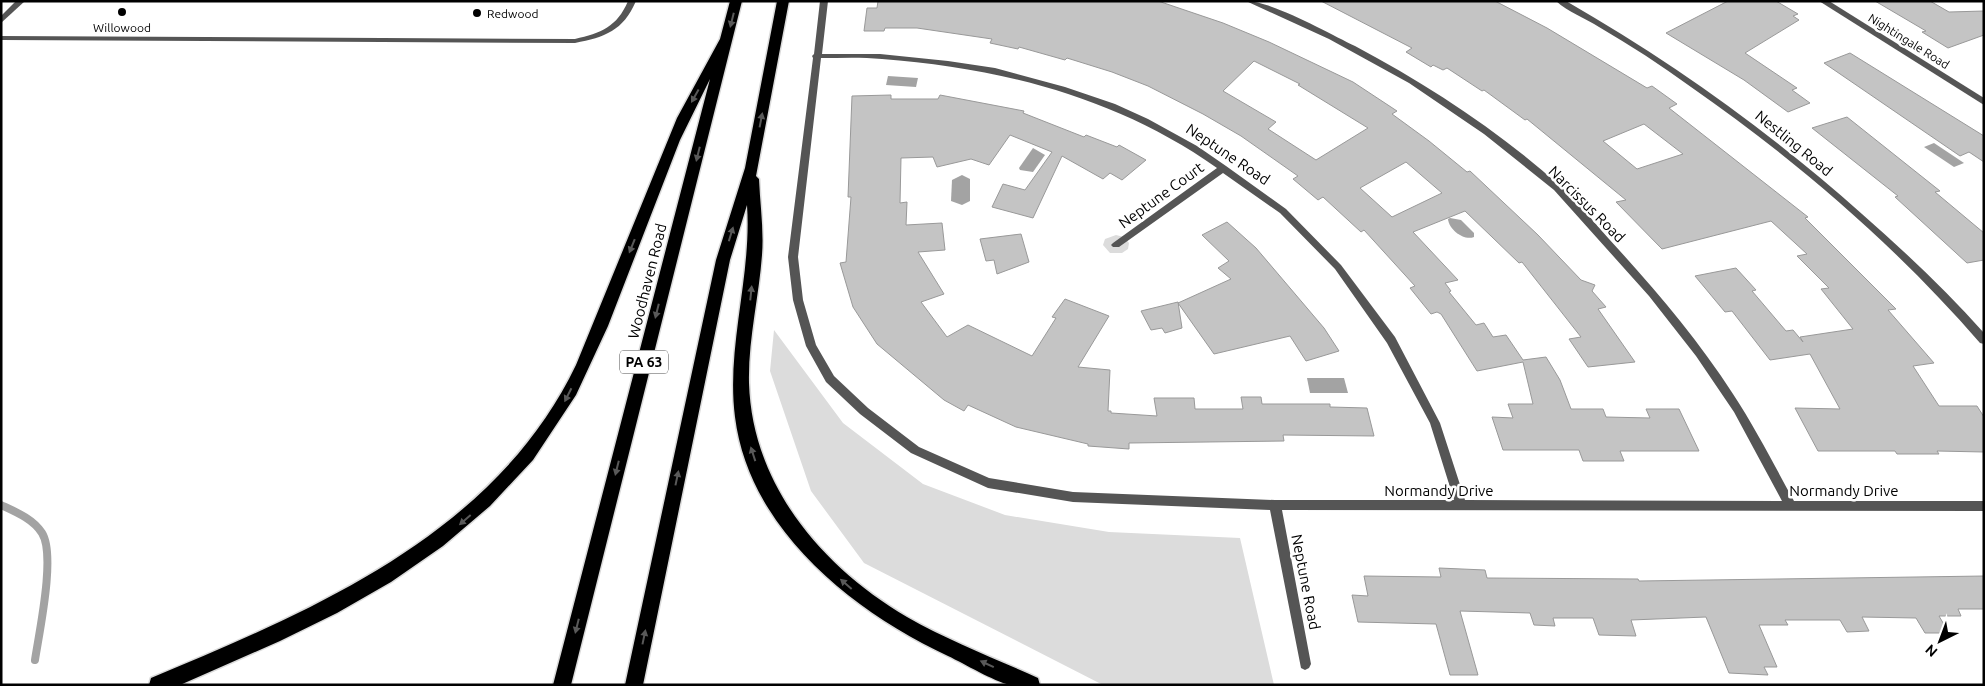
<svg xmlns="http://www.w3.org/2000/svg" width="1985" height="686" viewBox="0 0 1985 686" font-family="Ubuntu,sans-serif">
  <style>
    .green { fill: #dcdcdc }
    .water { fill: #a3a3a3 }
    .lines { fill: none; stroke-linecap: round; stroke-linejoin: round }
    .stream { stroke: #a3a3a3; stroke-width: 8 }
    .building { fill: #c4c4c4; stroke: #999; fill-rule: evenodd }
    .highway-casing { stroke: #dbdbdb; stroke-width: 3 }
    .lane { fill: #555; fill-rule: evenodd }
    .street { fill: #555; fill-rule: evenodd }
    .highway { fill: #000; fill-rule: evenodd }
    .oneway { fill: #595959 }
    .poi-dot { fill: #000; stroke: #fff; stroke-width: 2 }
    .labels { text-anchor: middle; dominant-baseline: central; stroke-width: 5; stroke-linejoin: round; paint-order: stroke }
    .far-poi-label { font-size: 12px; fill: #000; stroke: #fff; text-anchor: start }
    .far-street-label { font-size: 12px; fill: #000; stroke: #fff }
    .shield { fill: #fff; stroke: #4c4c4c; stroke-width: 1 }
    .shield-label { font-size: 14px; font-weight: bold; fill: #000 }
    .street-label { font-size: 15px; fill: #000; stroke: #fff }
  </style>
  <rect width="100%" height="100%" fill="#fff"/>
  <g class="green">
    <path d="M1116 235 1124 237 1129 243 1128 249 1122 253H1110L1103 245 1105 239Z"/>
    <path d="M774 330 843 423 923 484 1005 515 1109 532 1240 538 1274 685H1103L864 563 811 491 770 371Z"/>
  </g>
  <g class="water">
    <path d="M888 76 918 78 916 87 886 85Z"/>
    <path d="M1934 143 1964 163 1954 167 1924 147Z"/>
    <path d="M1033 148 1045 155 1033 172 1020 170 1019 168Z"/>
    <path d="M962 175 970 179V201L962 205 951 201 952 180Z"/>
    <path d="M1450 218 1461 220 1474 233V237C1464 241 1449 230 1448 219Z"/>
    <path d="M1307 378H1344L1348 393H1310Z"/>
  </g>
  <g class="lines">
    <path class="stream" d="M1 505C16 512 33 519 42 533 56 555 39 633 35 660"/>
  </g>
  <g class="building">
    <path d="M878 1H1158L1223 23 1269 42 1353 82 1397 111 1392 114 1429 141 1467 172 1470 171 1538 235 1581 280 1595 285 1592 291 1606 307 1598 309 1635 362 1588 367 1569 339 1581 337 1522 262 1519 263 1465 211 1413 232 1458 280 1445 283 1451 291 1449 292 1476 325 1484 323 1493 337 1506 335 1523 360 1546 357 1560 380 1571 409H1603L1606 417 1650 418 1646 409H1679L1699 451H1620L1624 461H1583L1579 450H1503L1492 417 1513 418 1508 404H1533L1523 362 1477 371 1441 314 1437 312 1431 314 1410 288 1415 286 1364 230 1361 232 1323 197 1318 200 1293 179 1298 176 1241 136 1203 114 1148 86 1112 72 1067 58 1065 60 1019 47 1018 49 990 43 992 39 917 28H885L884 31H864L867 8H877ZM1254 61 1300 84 1298 85 1368 128 1316 160 1268 129 1276 122 1223 91ZM1406 162 1442 193 1392 217 1360 188Z"/>
    <path d="M1321 1H1495L1547 28 1647 88 1652 86 1677 104 1669 108 1808 217 1805 218 1896 309 1888 310 1934 363 1913 366 1939 406H1977L1984 417V452L1937 451 1939 454H1897L1895 451H1818L1795 408 1840 409 1810 354 1770 360 1732 311 1725 312 1695 276 1736 268 1756 290 1752 291 1786 331 1793 330 1803 342 1800 337 1853 329 1821 289 1829 288 1797 256 1807 254 1771 221 1662 249 1616 202 1626 200 1527 119 1525 120 1484 90 1482 91 1447 68 1443 70 1433 65 1431 67 1406 52 1412 48ZM1644 124 1683 154 1637 169 1603 141Z"/>
    <path d="M1728 1H1776L1798 14 1793 16 1799 20 1745 53 1797 88 1792 90 1810 103 1788 112 1744 80 1666 33Z"/>
    <path d="M1875 1H1930L1949 12 1984 11V35L1948 48 1922 32 1926 31Z"/>
    <path d="M1850 53 1984 136V162L1969 152 1960 156 1824 63Z"/>
    <path d="M891 95V99H938L940 95 1024 111 1023 113 1084 137 1086 135 1117 147 1119 145 1146 160 1122 180 1110 173 1103 179 1062 156 1033 218 992 207 1003 184 1025 190 1052 152 1010 135 989 165 971 159 937 167 933 157 901 158 900 203 907 202 906 225 942 223 945 250 918 252 944 294 921 302 947 337 968 325 1032 356 1056 318 1052 317 1065 299 1109 316 1078 367 1110 370 1108 411H1111V413L1157 416 1154 398H1194L1195 409H1243L1241 397H1261L1262 404H1330V407L1367 408 1374 436 1283 435 1284 441 1129 443V449L1088 446V444L1016 427 968 405 964 411 944 400 877 344 853 307 840 263 846 262 851 197H848L852 96Z"/>
    <path d="M1847 117 1940 191 1935 192 1984 233V260L1967 263 1895 197 1898 196 1812 128Z"/>
    <path d="M1227 222 1256 248 1324 328 1339 351 1306 361 1290 336 1214 354 1178 303 1231 279 1218 268 1229 261 1202 235Z"/>
    <path d="M1021 234 1029 262 997 274 994 260 986 261 980 239Z"/>
    <path d="M1178 302 1182 328 1165 333 1162 328 1151 330 1141 311Z"/>
    <path d="M1439 568 1485 570 1487 578 1638 579 1639 581 1984 576V609H1958L1961 616H1939L1949 633H1925L1916 618 1862 617 1869 631 1847 632 1840 620H1785L1788 625H1759L1777 667H1764L1768 675 1729 673 1706 617 1631 620 1636 636 1599 635 1593 618H1553L1555 626 1534 625 1530 613 1460 611 1478 675H1450L1436 624 1358 622 1352 595 1368 596 1364 576 1441 577Z"/>
  </g>
  <g class="lines">
    <defs>
      <g id="highway">
        <path d="M730 1H742L571 685H553L710 79 680 140 608 326 576 395 533 460 490 506 443 546 391 582 337 613 280 641 180 685H149L151 678C314 610 495 534 576 365L677 118 720 39Z"/>
        <path d="M777 1H789L756 176 759 179C760 204 764 230 762 255 759 297 748 340 749 383 752 485 822 567 907 617 949 641 994 658 1038 678L1040 685C1031 685 1019 686 1010 685 993 681 965 664 948 656 852 611 749 529 735 417 726 346 752 276 747 205L730 260 643 685H625L716 260 745 168Z"/>
      </g>
    </defs>
    <use href="#highway" class="highway-casing"/>
    <g class="lane">
      <path d="M16 1H25L1 23V16Z"/>
      <path d="M628 1H636C623 31 605 37 575 43L1 40V36L575 39C601 33 617 27 628 1Z"/>
    </g>
    <g class="street">
      <path d="M820 1H828L822 54H880L948 61 995 68 1065 87 1115 104 1148 119 1197 146 1226 166 1286 209 1341 265 1395 337 1440 423 1465 500 1782 501 1734 412 1696 356 1649 296 1554 190 1484 134 1409 83 1329 39 1246 1C1272 1 1330 34 1355 46 1428 85 1499 131 1560 186 1578 202 1593 221 1609 239 1654 288 1697 338 1733 394 1756 429 1774 465 1794 501H1984V511L1282 510 1311 664 1309 668 1305 670 1301 668 1270 510 1073 502 988 488 911 453 860 414 826 382 806 346 793 300 788 257 813 58 812 56 814 54ZM821 58C841 58 862 57 882 59 1002 68 1118 98 1217 168L1113 243 1111 245 1113 247H1119L1223 173 1280 213 1335 269 1387 343 1430 423 1454 500H1275L1073 492 989 478 919 447 868 408 834 376 816 345 803 300 798 257Z"/>
      <path d="M1556 1H1566C1672 62 1770 132 1862 214 1904 251 1946 290 1984 333V344L1980 343C1896 246 1796 160 1691 87 1661 65 1630 45 1599 27 1585 18 1568 12 1556 1Z"/>
      <path d="M1819 1H1829L1984 98V105Z"/>
    </g>
    <use href="#highway" class="highway"/>
  </g>
  <defs><path id="oneway-solid" d="M-6-.8H1V-3.2L6.5 0L1 3.2V.8H-6Z" transform="scale(1.25)"/></defs>
  <g class="oneway">
    <use href="#oneway-solid" transform="translate(732 20) rotate(104)"/>
    <use href="#oneway-solid" transform="translate(695 96) rotate(119)"/>
    <use href="#oneway-solid" transform="translate(761 120) rotate(-79)"/>
    <use href="#oneway-solid" transform="translate(698 154) rotate(104)"/>
    <use href="#oneway-solid" transform="translate(731 234) rotate(-73)"/>
    <use href="#oneway-solid" transform="translate(632 246) rotate(112)"/>
    <use href="#oneway-solid" transform="translate(751 293) rotate(-84)"/>
    <use href="#oneway-solid" transform="translate(657 311) rotate(104)"/>
    <use href="#oneway-solid" transform="translate(568 395) rotate(117)"/>
    <use href="#oneway-solid" transform="translate(753 454) rotate(-108)"/>
    <use href="#oneway-solid" transform="translate(617 468) rotate(104)"/>
    <use href="#oneway-solid" transform="translate(677 478) rotate(-78)"/>
    <use href="#oneway-solid" transform="translate(465 520) rotate(139)"/>
    <use href="#oneway-solid" transform="translate(846 584) rotate(-139)"/>
    <use href="#oneway-solid" transform="translate(577 626) rotate(104)"/>
    <use href="#oneway-solid" transform="translate(644 637) rotate(-78)"/>
    <use href="#oneway-solid" transform="translate(987 664) rotate(-155)"/>
  </g>
  <g class="poi-dot">
    <circle cx="122" cy="12" r="5"/>
    <circle cx="477" cy="13" r="5"/>
  </g>
  <g class="labels">
    <g class="far-poi-label">
      <text x="487" y="13">Redwood</text>
      <text x="122" y="27" text-anchor="middle">Willowood</text>
    </g>
    <g class="far-street-label">
      <text transform="translate(1909 41) rotate(32)">Nightingale Road</text>
    </g>
    <rect class="shield" x="620" y="350.5" width="48" height="23" rx="4"/>
    <g class="shield-label">
      <text x="644" y="362">PA 63</text>
    </g>
    <g class="street-label">
      <text transform="translate(1794 143) rotate(39)">Nestling Road</text>
      <text transform="translate(1228 154) rotate(34)">Neptune Road</text>
      <text transform="translate(1161 195) rotate(-36)">Neptune Court</text>
      <text transform="translate(1587 204) rotate(45)">Narcissus Road</text>
      <text transform="translate(647 281) rotate(-76)">Woodhaven Road</text>
      <text x="1439" y="490">Normandy Drive</text>
      <text x="1844" y="490">Normandy Drive</text>
      <text transform="translate(1306 582) rotate(79)">Neptune Road</text>
    </g>
  </g>
  <rect width="1985" height="686" fill="none" stroke="#000000" stroke-width="5"/>
  <g transform="translate(1940 641) rotate(222)" stroke="#ffffff" stroke-width="4" paint-order="stroke">
  <path d="M0-4L9 19L0 12L-9 19Z" fill="#000000"/>
  <text y="-8" font-size="14" font-weight="bold" text-anchor="middle" fill="#000000">N</text>
  </g>
</svg>
